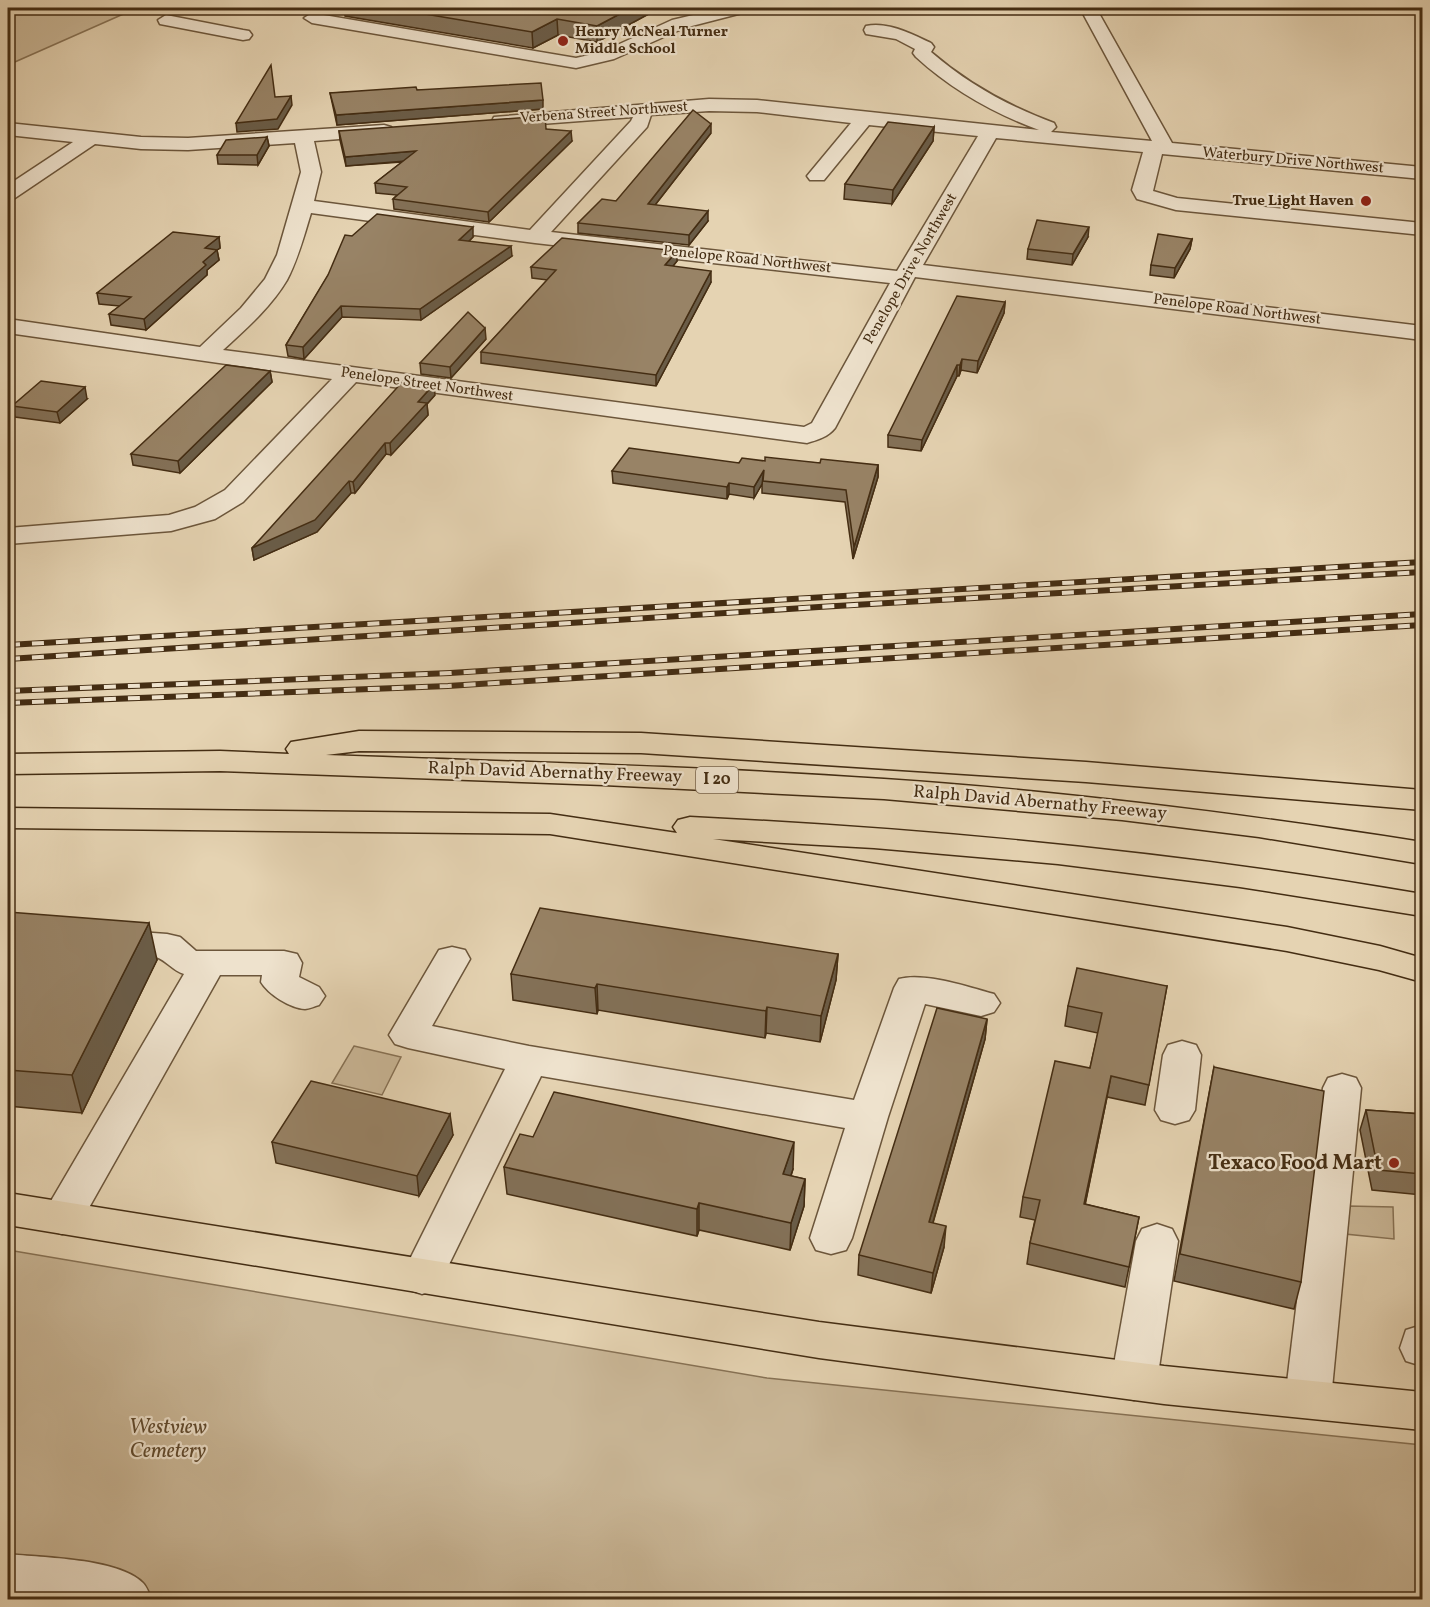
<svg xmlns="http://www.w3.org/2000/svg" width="1430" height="1607" viewBox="0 0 1430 1607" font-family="Vollkorn,serif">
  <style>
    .green { fill: #cab797; stroke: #877255; stroke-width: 1.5 }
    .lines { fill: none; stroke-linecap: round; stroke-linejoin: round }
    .minor-casing { stroke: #6c563b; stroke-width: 3 }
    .major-casing { stroke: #442d13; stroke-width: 3 }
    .highway-casing { stroke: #442d13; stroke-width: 3 }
    .minor { fill: #eee2cd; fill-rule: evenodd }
    .major { fill: #e5d3b2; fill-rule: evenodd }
    .highway { fill: #e5d3b2; fill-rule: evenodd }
    .rail-casing { stroke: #442d13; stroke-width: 6 }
    .rail { stroke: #eee2cd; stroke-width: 4; stroke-dasharray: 12; stroke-linecap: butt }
    .wall { fill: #837158; stroke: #442d13; stroke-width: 1.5 }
    .shaded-wall { fill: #6a5c47; stroke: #442d13; stroke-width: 1.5 }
    .building { fill: #988366; stroke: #442d13; stroke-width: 1.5 }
    .poi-dot { fill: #8f2418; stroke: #eee2cd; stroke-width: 2 }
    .labels { text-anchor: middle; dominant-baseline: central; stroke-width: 4.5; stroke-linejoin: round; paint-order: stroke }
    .far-poi-label { font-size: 15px; font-weight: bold; fill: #442d13; stroke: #eee2cd; text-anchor: start }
    .far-street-label { font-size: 15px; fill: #442d13; stroke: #eee2cd }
    .shield { fill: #eee2cd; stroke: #77634b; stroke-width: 1.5 }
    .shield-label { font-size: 16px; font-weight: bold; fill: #442d13 }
    .street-label { font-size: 18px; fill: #442d13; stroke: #eee2cd }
    .near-poi-label { font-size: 21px; font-weight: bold; fill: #442d13; stroke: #eee2cd; text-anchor: end }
    .near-park-label { font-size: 21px; font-style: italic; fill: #5f492d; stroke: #eee2cd }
  </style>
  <rect width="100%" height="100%" fill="#e5d3b2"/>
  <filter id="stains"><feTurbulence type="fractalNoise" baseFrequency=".00333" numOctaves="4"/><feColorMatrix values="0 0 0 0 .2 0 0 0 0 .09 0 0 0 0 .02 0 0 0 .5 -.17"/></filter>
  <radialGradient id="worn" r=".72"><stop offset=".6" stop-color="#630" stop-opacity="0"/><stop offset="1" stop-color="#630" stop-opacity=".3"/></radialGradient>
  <g class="green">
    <path d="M8 8H137L8 65Z"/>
    <path d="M354 1046 401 1057 382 1095 332 1083Z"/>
    <path d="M1348 1206 1393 1207 1394 1239 1345 1234Z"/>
    <path d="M8 1250 767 1378 1422 1445V1599H8Z"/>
  </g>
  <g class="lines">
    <defs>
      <g id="minor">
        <path d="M723 8H752L750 11 684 28 614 59 576 68 312 23 304 18 312 13 576 58 602 52 672 20Z"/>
        <path d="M1080 8H1096L1172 143 1422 167V179L1162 154 1153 191 1177 198 1422 223V235L1176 210 1137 199 1132 190 1143 152 996 138 923 265 1422 326V340L915 277 835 428C828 437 817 440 807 443L356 382 243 502 215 519 171 531 8 544V528L169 515 195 507 225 490 332 379 8 333V319L200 347 241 308 265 279 277 255 301 172 295 143 188 150 141 149 95 144 15 198 8 200V185L73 142 8 135V123L141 137 188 138 384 125 391 127 394 131 391 135 314 141 321 172 314 201 530 230 631 121 633 117 501 127 494 125 492 121 494 117 709 99 757 100 1039 130C993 113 952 90 916 57L913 53 915 49 896 39 866 34 864 30 866 26C887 21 912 34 931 43L934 47 931 52C968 84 1008 106 1054 123L1056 127 1051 132 1152 141ZM709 111 757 112 851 123 807 176 810 180H824L869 125 978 136 897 271 551 232 647 127 651 115ZM311 213 535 243 890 283 812 423 804 427 223 350C246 329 271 307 287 280 298 259 304 236 311 213Z"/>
        <path d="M166 15 243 30 249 31 252 35 249 39 243 40 160 24 158 20Z"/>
        <path d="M111 930 167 934 180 937 196 951H284L297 954 302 963 299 977 319 987 325 996 319 1005C315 1006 309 1009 305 1009 290 1008 268 994 261 982L262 975H220L77 1229 62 1234 47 1229 41 1218 184 974C173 971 166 960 156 957 137 953 117 956 98 950L93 942 98 934Z"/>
        <path d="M452 947 465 950 470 959 432 1026 529 1046 854 1100 894 988 899 979C924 972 969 987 994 994L1000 1003 994 1012 981 1016 925 1004 888 1117 852 1238 846 1250 831 1254 816 1250 810 1238 845 1128 541 1076 437 1289 422 1294 407 1289 401 1277 505 1069 408 1048 395 1044 389 1035 439 950Z"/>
        <path d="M1182 1041 1196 1045 1201 1055 1195 1110 1189 1120 1175 1124 1161 1120 1155 1110 1163 1055 1168 1045Z"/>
        <path d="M1342 1074 1356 1078 1361 1088 1331 1399 1324 1413 1308 1418 1292 1413 1285 1399 1323 1088 1328 1078Z"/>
        <path d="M1157 1224 1172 1229 1178 1241 1157 1381 1150 1394 1134 1400 1118 1394 1111 1381 1136 1241 1142 1229Z"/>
        <path d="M1422 1325V1366L1406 1361 1400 1348 1406 1330Z"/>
        <path d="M8 1554C43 1558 118 1558 143 1583 147 1587 149 1594 152 1600L8 1598Z"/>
      </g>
      <path id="major" d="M8 1193 819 1322 1164 1366 1422 1392V1430L1164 1404 819 1358 8 1225Z"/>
      <g id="highway">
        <path d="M359 731 641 733 1086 762 1422 790V810L1086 782 641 753 359 751 326 755C512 762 698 766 884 779 1065 791 1243 814 1422 842V864L1259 837 1122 820 884 799 604 785 220 771 8 774V754L220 751 289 754 286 749 291 742Z"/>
        <path d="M8 808 550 814 677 833 673 827 678 820 690 817C936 829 1179 852 1422 894V916L1240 887 1058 864 874 848 713 839 1287 927 1380 946 1422 958V982L1379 970 1287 951 550 834 8 828Z"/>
      </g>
    </defs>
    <use href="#minor" class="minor-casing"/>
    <use href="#major" class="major-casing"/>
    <use href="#highway" class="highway-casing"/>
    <use href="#minor" class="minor"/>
    <use href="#major" class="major"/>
    <use href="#highway" class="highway"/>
    <defs>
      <g id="rail">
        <path d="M8 645 1422 562"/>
        <path d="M8 659 819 607 1422 572"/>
        <path d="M8 691 450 673 1422 614"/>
        <path d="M8 703 448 686 1422 625"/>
      </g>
    </defs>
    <use href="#rail" class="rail-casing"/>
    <use href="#rail" class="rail"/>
  </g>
  <g class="wall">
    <path d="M344 8H681L661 12 656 10 597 42 558 35 533 48 345 16Z"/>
    <path d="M417 90 543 109 337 125 330 93Z"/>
    <path d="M934 127 933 141 892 204 844 199 845 184Z"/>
    <path d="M546 129 572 141 489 222 394 209 393 199 397 195 376 193 375 183 402 162 346 166 340 140 339 131Z"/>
    <path d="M711 133 655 205 708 221 689 245 578 233V223L616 201Z"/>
    <path d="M267 137 269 146 258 165 218 164 217 155Z"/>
    <path d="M352 236 473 237 469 241 512 256 421 320 342 317 304 359 288 356 286 345Z"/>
    <path d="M219 237 220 248 217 250 219 260 207 270V275L146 330 111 325 109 314 120 306 99 304 97 293Z"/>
    <path d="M1088 237 1072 265 1027 259 1028 249Z"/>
    <path d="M1192 239 1190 249 1174 278 1150 275 1151 265Z"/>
    <path d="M677 261 673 266 711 282 656 386 481 363V352L548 280 532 278 531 267Z"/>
    <path d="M1005 302 1004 313 977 373 961 370 959 376H957L921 451 888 447V435Z"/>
    <path d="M486 339 451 378 421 374 420 363Z"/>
    <path d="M270 371 272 382 180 473 133 465 131 454Z"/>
    <path d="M435 395 427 404 428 415 391 455 386 454 355 493H351L317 532 254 560 252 548Z"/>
    <path d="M87 399 60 423 15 417 12 406Z"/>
    <path d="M765 461 878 465V477L853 559 845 502 762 493V484L754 498 729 494 727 499 613 483 612 471Z"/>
    <path d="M8 912 157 960 82 1113 8 1106Z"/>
    <path d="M838 954 836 980 820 1042 766 1033 765 1038 598 1010 597 1014 513 1000 511 974Z"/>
    <path d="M1167 986 1145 1105 1107 1097 1085 1204 1139 1217 1125 1287 1027 1264 1030 1243 1035 1220 1020 1217 1023 1197 1090 1068 1098 1033 1065 1026 1068 1006Z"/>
    <path d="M987 1019 985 1039 933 1223 944 1247 931 1293 858 1275 859 1255Z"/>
    <path d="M1214 1067 1301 1282 1294 1309 1174 1281Z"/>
    <path d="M1366 1110 1422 1114V1195L1372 1190 1360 1130Z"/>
    <path d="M453 1135 419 1196 276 1163 272 1142Z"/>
    <path d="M533 1137 793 1169 791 1176 805 1179 804 1206 790 1250 699 1230 697 1236 507 1194 504 1167Z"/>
  </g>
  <g class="shaded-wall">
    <path d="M631 8H655L656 10 597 42V26Z"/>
    <path d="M661 8H681L661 12Z"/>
    <path d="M557 19 558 35 533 48 532 32Z"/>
    <path d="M291 96 292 105 278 129 237 132 236 123Z"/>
    <path d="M543 100V109L337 125 336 115Z"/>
    <path d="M711 124V133L648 214V204Z"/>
    <path d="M934 127 933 141 892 204 893 190Z"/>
    <path d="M571 131 572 141 489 222 488 212Z"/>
    <path d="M267 137 269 146 258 165 257 155Z"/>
    <path d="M416 151 417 160 346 166 345 157Z"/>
    <path d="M708 211V221L689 245V235Z"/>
    <path d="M473 227V237L460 250 459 240Z"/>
    <path d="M1089 227 1088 237 1072 265 1073 254Z"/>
    <path d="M219 237 220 248 217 250 219 260 207 270V275L146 330 144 319 203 262 205 248Z"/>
    <path d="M1192 239 1190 249 1174 278 1175 268Z"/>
    <path d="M511 246 512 256 421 320 420 309Z"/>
    <path d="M677 251V261L665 276V265Z"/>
    <path d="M711 271V282L656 386V375Z"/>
    <path d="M1005 302 1004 313 977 373 978 361Z"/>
    <path d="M341 306 342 317 304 359 303 347Z"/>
    <path d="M485 328 486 339 451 378 450 367Z"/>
    <path d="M962 359 961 370 959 376 960 365Z"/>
    <path d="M957 365V376L921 451 922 440Z"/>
    <path d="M270 371 272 382 180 473 178 461Z"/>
    <path d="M434 384 435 395 427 404 428 415 391 455 390 443 418 402Z"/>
    <path d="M85 387 87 399 60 423 57 412Z"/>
    <path d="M385 443 386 454 355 493 353 482Z"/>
    <path d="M878 465V477L853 559 854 547Z"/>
    <path d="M764 470 762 484 754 498V487Z"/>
    <path d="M349 481 351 493 317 532 254 560 252 548Z"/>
    <path d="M729 483V494L727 499V487Z"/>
    <path d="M149 923 157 960 82 1113 72 1075Z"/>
    <path d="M838 954 836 980 820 1042 821 1016Z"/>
    <path d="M597 984 598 1010 597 1014 595 988Z"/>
    <path d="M767 1007 766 1033 765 1038 766 1011Z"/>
    <path d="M987 1019 985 1039 927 1243 929 1222Z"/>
    <path d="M1111 1076 1107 1097 1081 1225 1084 1204Z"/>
    <path d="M450 1114 453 1135 419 1196 417 1176Z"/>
    <path d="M794 1142 793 1169 782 1201 783 1174Z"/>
    <path d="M805 1179 804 1206 790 1250 791 1223Z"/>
    <path d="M699 1203V1230L697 1236V1209Z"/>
    <path d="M946 1226 944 1247 931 1293 933 1273Z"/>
  </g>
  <g class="building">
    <path d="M389 8H631L597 26 557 19 532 32Z"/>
    <path d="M271 65 275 97 291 96 277 119 236 123Z"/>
    <path d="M541 83 543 100 336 115 330 93 416 87 417 90Z"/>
    <path d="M693 110 711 124 648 204 708 211 689 235 578 223 602 199 616 201Z"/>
    <path d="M545 116 546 129 571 131 488 212 393 199 407 187 375 183 416 151 345 157 339 131Z"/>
    <path d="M888 122 934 127 893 190 845 184Z"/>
    <path d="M267 137 257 155H217L226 140Z"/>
    <path d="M377 214 473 227 459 240 511 246 420 309 341 306 303 347 286 345 328 275 345 235 352 236Z"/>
    <path d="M1037 220 1089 227 1073 254 1028 249Z"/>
    <path d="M173 232 219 237 205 248 217 250 203 262 206 265 144 319 109 314 131 297 97 293Z"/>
    <path d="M1158 234 1192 239 1175 268 1151 265Z"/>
    <path d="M562 238 677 251 665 265 711 271 656 375 481 352 556 270 531 267Z"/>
    <path d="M957 296 1005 302 978 361 962 359 960 365H957L922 440 888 435Z"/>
    <path d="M468 312 485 328 450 367 420 363Z"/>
    <path d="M226 365 270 371 178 461 131 454Z"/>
    <path d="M404 380 434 384 418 402 427 403 390 443H385L353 482 349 481 315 520 252 548Z"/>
    <path d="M41 381 85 387 57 412 12 406Z"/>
    <path d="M629 448 739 463 742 458 765 461V457L820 463 821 459 878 465 854 547 846 490 763 481 764 470 754 487 729 483 727 487 612 471Z"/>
    <path d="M540 908 838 954 821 1016 767 1007 766 1011 597 984 595 988 511 974Z"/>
    <path d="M8 912 149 923 72 1075 8 1070Z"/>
    <path d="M1077 968 1167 986 1149 1085 1111 1076 1084 1204 1139 1217 1129 1267 1030 1243 1040 1200 1023 1197 1055 1061 1090 1068 1102 1013 1068 1006Z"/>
    <path d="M937 1008 987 1019 929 1222 946 1226 933 1273 859 1255Z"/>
    <path d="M1214 1067 1324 1091 1301 1282 1180 1254Z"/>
    <path d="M311 1081 450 1114 417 1176 272 1142Z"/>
    <path d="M554 1092 794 1142 783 1174 805 1179 791 1223 699 1203 697 1209 504 1167 520 1134 533 1137Z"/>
    <path d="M1366 1110 1422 1114V1174L1378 1170Z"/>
  </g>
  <g class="poi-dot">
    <circle cx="563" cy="41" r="6"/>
    <circle cx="1366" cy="201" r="6"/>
    <circle cx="1394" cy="1163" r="6"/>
  </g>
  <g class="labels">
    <g class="far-poi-label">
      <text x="575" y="32">Henry McNeal Turner<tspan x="575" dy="17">Middle School</tspan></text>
      <text x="1354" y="201" text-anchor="end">True Light Haven</text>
    </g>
    <g class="far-street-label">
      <text transform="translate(604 113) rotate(-4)">Verbena Street Northwest</text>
      <text transform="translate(1293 161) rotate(5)">Waterbury Drive Northwest</text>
      <text transform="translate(747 260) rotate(6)">Penelope Road Northwest</text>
      <text transform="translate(911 269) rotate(-60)">Penelope Drive Northwest</text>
      <text transform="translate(1237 310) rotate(7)">Penelope Road Northwest</text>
      <text transform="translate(427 385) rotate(8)">Penelope Street Northwest</text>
    </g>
    <rect class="shield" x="696" y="767" width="42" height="26" rx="4.5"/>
    <g class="shield-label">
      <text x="717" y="780">I 20</text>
    </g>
    <g class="street-label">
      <text transform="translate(555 773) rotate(2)">Ralph David Abernathy Freeway</text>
      <text transform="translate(1040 803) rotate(5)">Ralph David Abernathy Freeway</text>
    </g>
    <g class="near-poi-label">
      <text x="1382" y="1163">Texaco Food Mart</text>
    </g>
    <g class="near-park-label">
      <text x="168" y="1427">Westview<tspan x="168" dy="24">Cemetery</tspan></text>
    </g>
  </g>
  <rect width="1430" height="1607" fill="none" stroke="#e5d3b2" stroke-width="30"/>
  <rect x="9" y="9" width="1412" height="1589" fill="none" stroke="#442d13" stroke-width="3"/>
  <rect x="15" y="15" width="1400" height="1577" fill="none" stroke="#442d13" stroke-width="1.5"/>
  <rect width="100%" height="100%" filter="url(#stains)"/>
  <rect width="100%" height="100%" fill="url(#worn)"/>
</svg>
